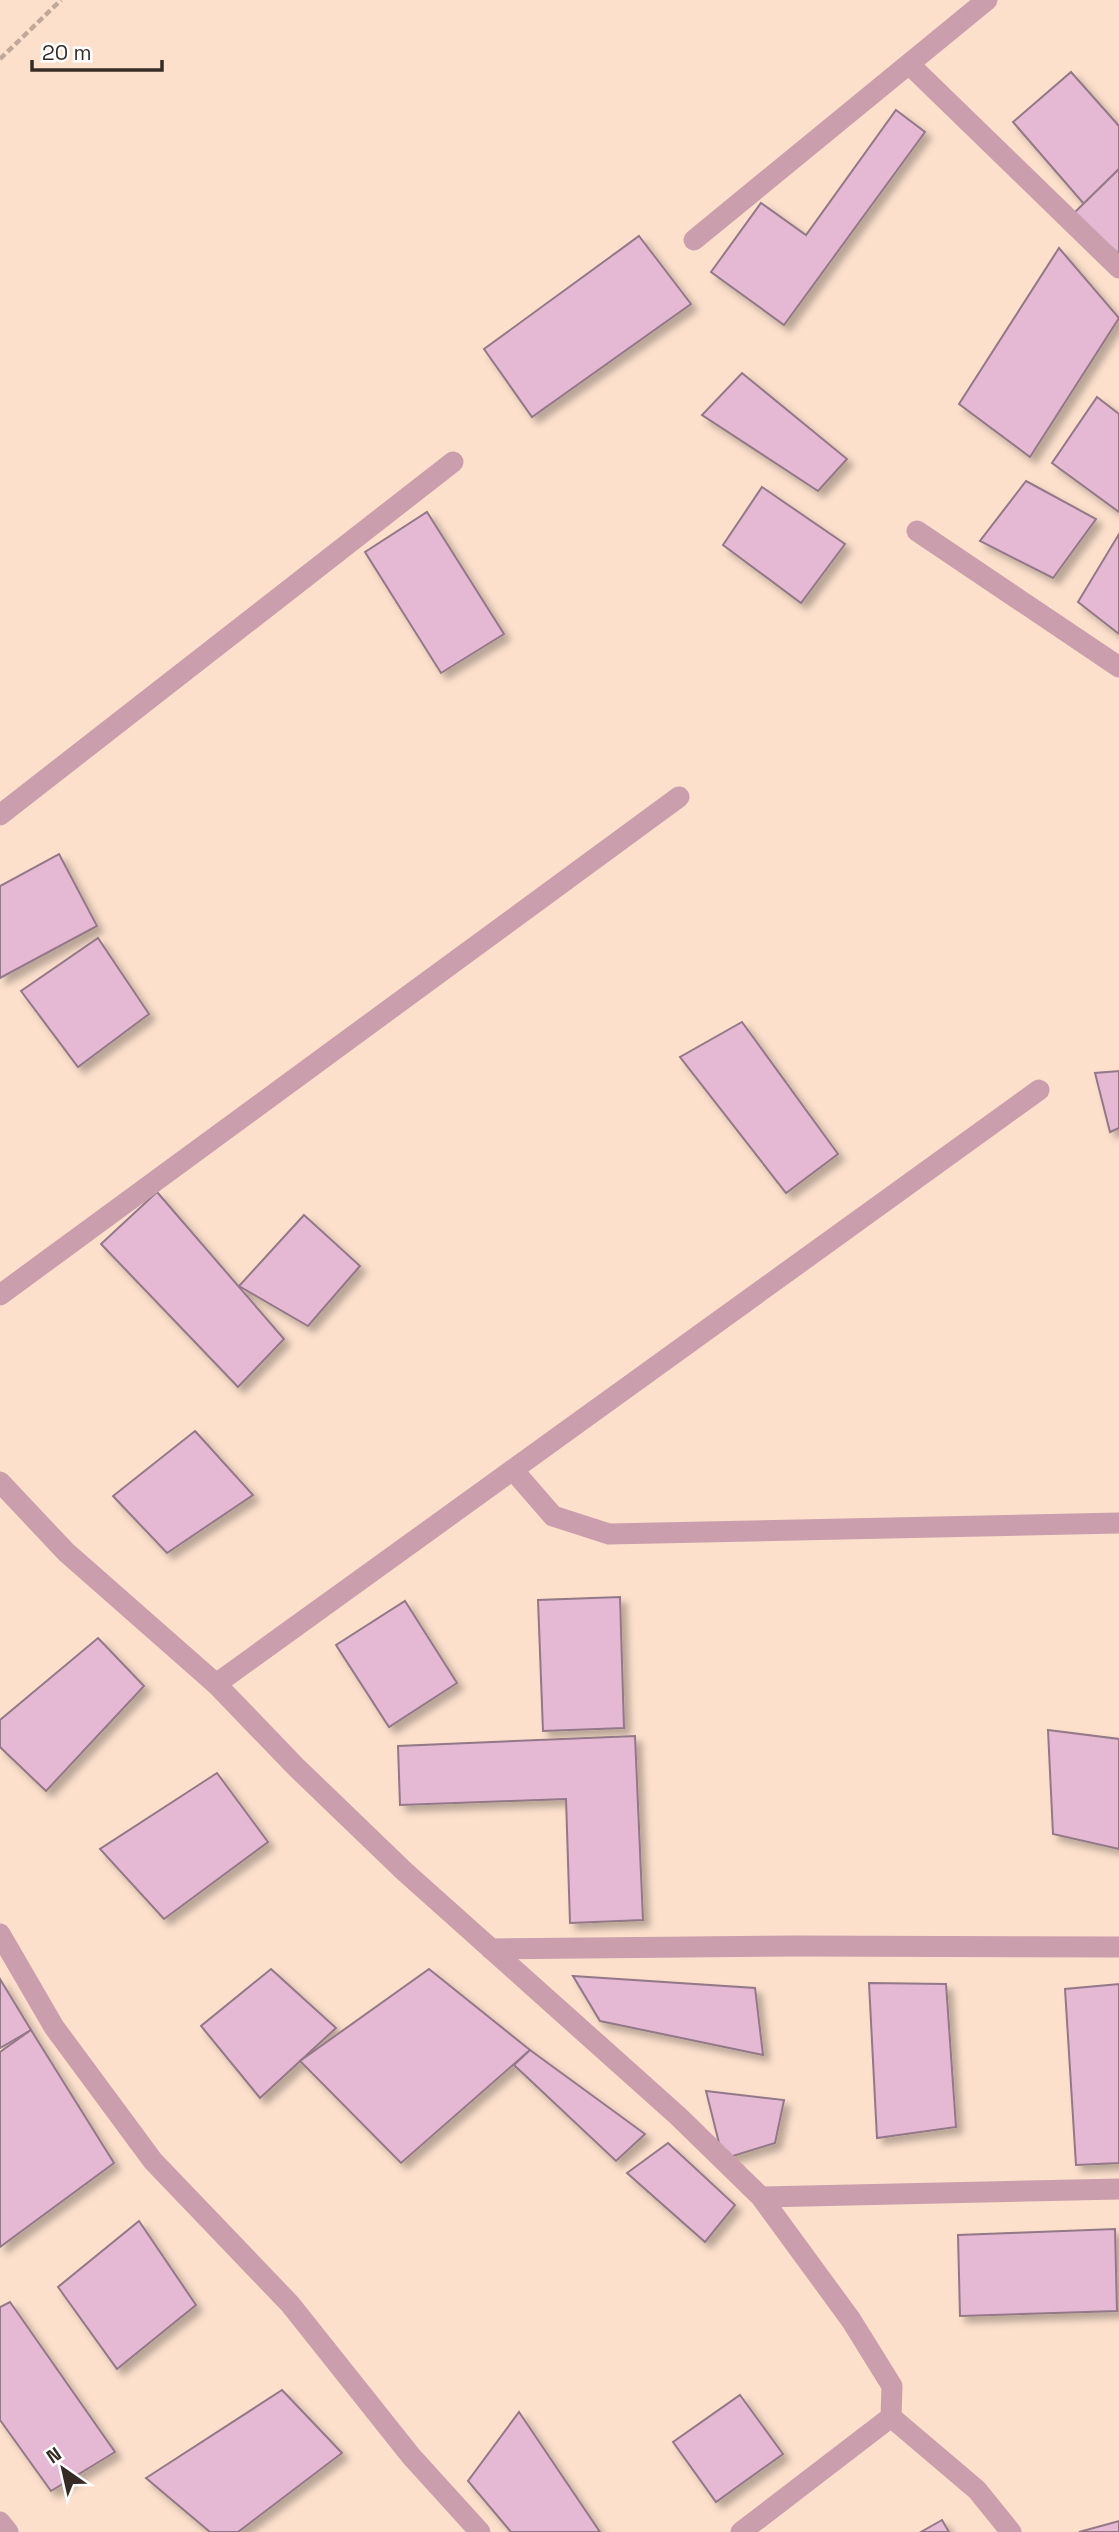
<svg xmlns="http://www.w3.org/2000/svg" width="1119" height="2532" viewBox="0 0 1119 2532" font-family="'Space Grotesk',sans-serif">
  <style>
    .building { fill: #e5b8d3; stroke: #937888; stroke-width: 2; filter: url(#shadow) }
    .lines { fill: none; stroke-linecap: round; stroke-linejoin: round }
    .path { stroke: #c0a999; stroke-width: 4.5; stroke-dasharray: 7 3.5; stroke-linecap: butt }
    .lane { stroke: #ca9eac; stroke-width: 21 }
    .street { stroke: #ca9eac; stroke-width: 21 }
  </style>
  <defs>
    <filter id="shadow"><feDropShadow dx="6" dy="6" stdDeviation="3.5" flood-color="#0004"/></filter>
  </defs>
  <rect width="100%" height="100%" fill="#fce0cc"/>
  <g class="building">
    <path d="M1071 72 1119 126V169L1084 204 1013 122Z"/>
    <path d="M896 110 925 132 784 325 711 272 761 203 806 235Z"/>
    <path d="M1119 169V254L1073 214Z"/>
    <path d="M639 236 691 304 532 417 484 349Z"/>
    <path d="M1059 248 1119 318 1030 457 959 404Z"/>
    <path d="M742 373 847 459 818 491 702 415Z"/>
    <path d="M1097 397 1119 414V512L1052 463Z"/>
    <path d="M1026 481 1096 519 1053 578 980 541Z"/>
    <path d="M762 487 845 544 801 603 723 545Z"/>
    <path d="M427 512 504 634 441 673 365 552Z"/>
    <path d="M1119 534V634L1078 602Z"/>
    <path d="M59 854 97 926 0 978V886Z"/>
    <path d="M98 938 149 1014 78 1067 21 991Z"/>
    <path d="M742 1022 838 1154 786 1193 680 1057Z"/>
    <path d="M1119 1071V1128L1110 1132 1095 1073Z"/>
    <path d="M157 1192 284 1339 238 1387 101 1244Z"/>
    <path d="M304 1215 360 1266 308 1326 239 1286Z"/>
    <path d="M195 1431 253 1495 167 1553 113 1496Z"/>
    <path d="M620 1597 624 1728 543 1731 538 1600Z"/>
    <path d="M405 1601 457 1683 389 1727 336 1645Z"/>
    <path d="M98 1638 144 1686 46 1791 0 1747V1720Z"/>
    <path d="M1048 1730 1119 1739V1849L1053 1834Z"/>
    <path d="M635 1736 643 1920 570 1923 566 1799 400 1805 398 1746Z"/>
    <path d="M217 1773 268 1842 164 1919 100 1849Z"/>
    <path d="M271 1969 336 2028 260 2098 201 2026Z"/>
    <path d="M429 1969 530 2050 401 2163 300 2061Z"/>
    <path d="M573 1976 755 1988 763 2055 600 2021Z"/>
    <path d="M0 1979 31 2030 0 2048Z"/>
    <path d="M869 1983 946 1984 956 2127 877 2138Z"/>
    <path d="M1119 1984V2163L1076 2165 1065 1989Z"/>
    <path d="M31 2030 114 2163 0 2247V2052Z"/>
    <path d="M530 2050 645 2134 616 2161 514 2065Z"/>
    <path d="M706 2091 784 2100 775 2143 723 2159Z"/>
    <path d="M668 2143 735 2205 705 2242 627 2173Z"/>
    <path d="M139 2221 196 2305 117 2369 58 2287Z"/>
    <path d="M1115 2229 1117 2311 960 2316 958 2235Z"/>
    <path d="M10 2302 115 2452 51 2491 0 2420V2307Z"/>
    <path d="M282 2390 342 2453 238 2532H210L146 2478Z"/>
    <path d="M740 2395 783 2454 716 2502 673 2442Z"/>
    <path d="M519 2412 600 2532H511L468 2481Z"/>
    <path d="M942 2520 949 2532H921Z"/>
    <path d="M1119 2521V2532H1079Z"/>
  </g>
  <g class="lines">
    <path class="path" d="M0 59 61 0"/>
    <g class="lane">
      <path d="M909 64 1119 268"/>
      <path d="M694 240 987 0"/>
      <path d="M917 531 1119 667"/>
      <path d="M0 815 453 462"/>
      <path d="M0 1295 679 797"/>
      <path d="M513 1470 553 1516 609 1534 1119 1523"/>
      <path d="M216 1684 1039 1090"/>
    </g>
    <g class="street">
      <path d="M0 1482 66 1552 216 1684 296 1767 404 1871 678 2116 761 2197 851 2320 892 2386 891 2417 741 2532"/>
      <path d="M0 1934 54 2027 153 2161 290 2304 411 2456 480 2532"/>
      <path d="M491 1949 796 1946 1119 1947"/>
      <path d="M761 2197 1119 2189"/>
      <path d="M891 2417 977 2490 1011 2532"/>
      <path d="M0 2522 8 2532"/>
    </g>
  </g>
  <g transform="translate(63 2469) rotate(326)" stroke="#ffffff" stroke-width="5" paint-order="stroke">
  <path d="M0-5L12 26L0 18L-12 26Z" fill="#372c25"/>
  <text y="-10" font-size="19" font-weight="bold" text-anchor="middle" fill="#372c25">N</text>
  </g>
  <path d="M32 60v10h130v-10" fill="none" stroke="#372c25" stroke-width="3.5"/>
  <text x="42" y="60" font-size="21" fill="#372c25" stroke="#ffffff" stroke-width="5" paint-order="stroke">20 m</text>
</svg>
